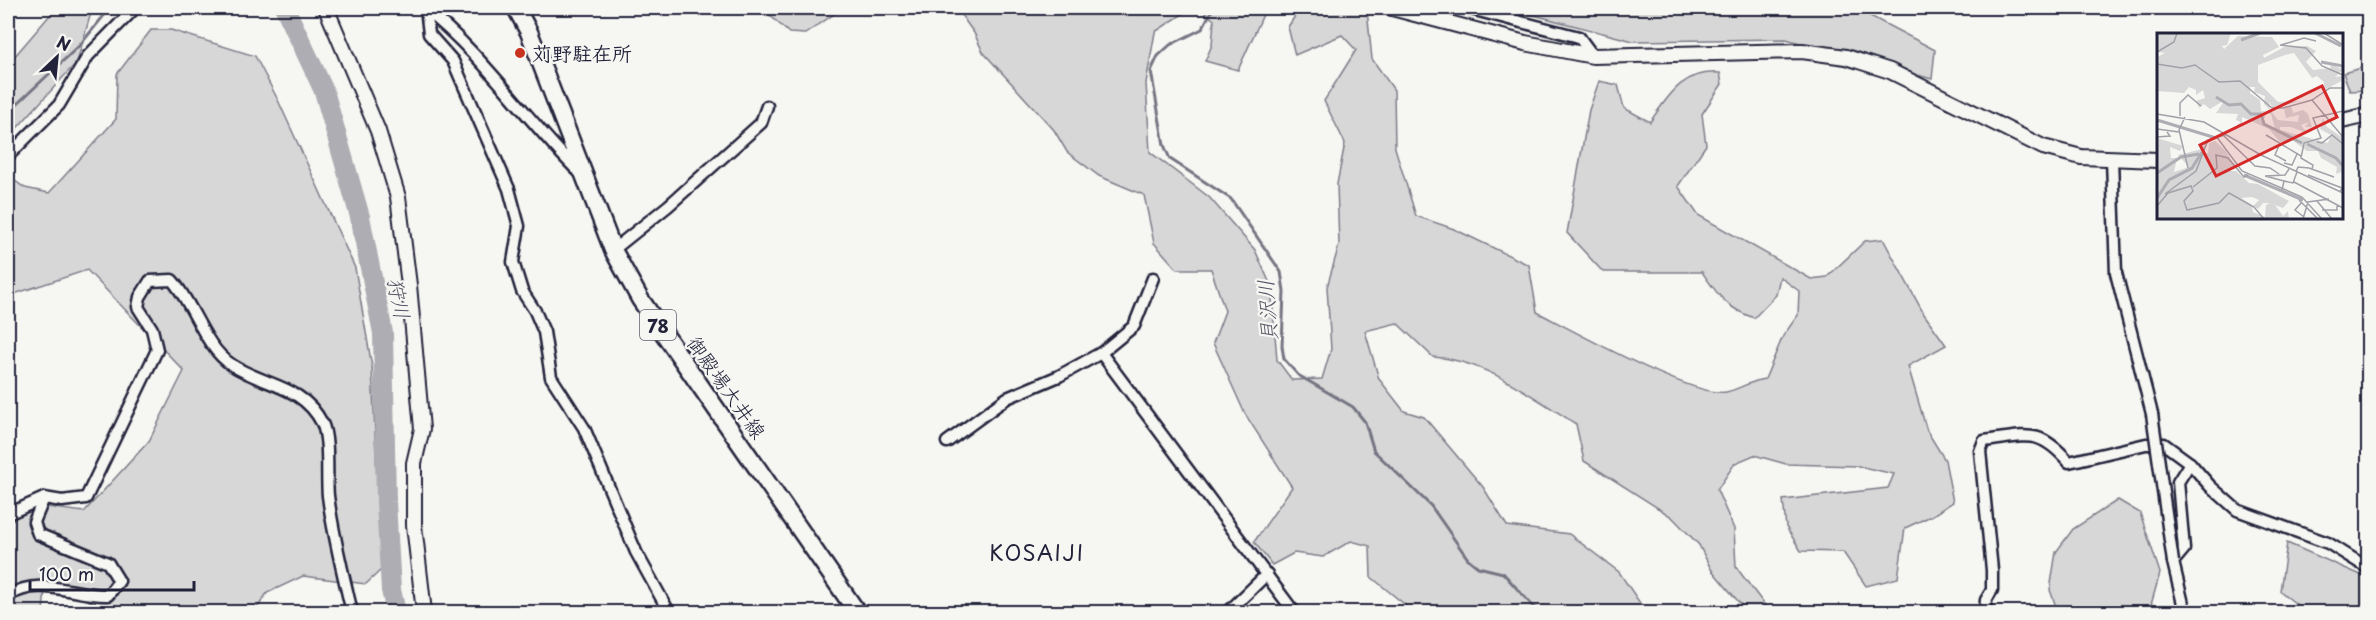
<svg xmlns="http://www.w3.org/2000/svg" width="2376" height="620" viewBox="0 0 2376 620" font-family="'Playpen Sans','Klee One',sans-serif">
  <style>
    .green { fill: #d7d7d7; stroke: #7c7c89; stroke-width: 1.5 }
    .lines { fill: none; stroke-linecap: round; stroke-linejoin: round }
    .stream { stroke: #757583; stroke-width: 3 }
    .river { stroke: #adadb3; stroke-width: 20 }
    .minor-casing { stroke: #22223b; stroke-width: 15 }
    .tertiary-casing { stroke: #22223b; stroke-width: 18 }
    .primary-casing { stroke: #22223b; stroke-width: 21 }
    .minor { stroke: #f6f6f2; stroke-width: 10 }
    .tertiary { stroke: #f6f6f2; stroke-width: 14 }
    .primary { stroke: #f6f6f2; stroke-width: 16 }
    .minor-bridge-casing { stroke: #22223b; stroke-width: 15; stroke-linecap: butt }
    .minor-bridge { stroke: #f6f6f2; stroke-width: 10 }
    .poi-dot { fill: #c8321e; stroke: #f6f6f2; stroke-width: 2 }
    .labels { text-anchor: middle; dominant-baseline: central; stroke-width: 4.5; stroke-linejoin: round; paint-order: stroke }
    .shield { fill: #f6f6f2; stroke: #626272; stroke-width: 1.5 }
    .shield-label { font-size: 18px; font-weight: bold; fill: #22223b }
    .poi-label { font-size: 20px; font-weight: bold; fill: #22223b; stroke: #f6f6f2; text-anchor: start }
    .street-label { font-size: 20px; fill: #22223b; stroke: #f6f6f2 }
    .water-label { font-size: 21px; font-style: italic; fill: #535365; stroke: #f6f6f2 }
    .neighbourhood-label { font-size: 21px; letter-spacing: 1.5px; fill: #22223b; stroke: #f6f6f2 }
    .inset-river { fill: none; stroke: #adadb3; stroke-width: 3 }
    .inset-road { fill: none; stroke: #a1a1a9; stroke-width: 1.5 }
    .view { fill: #d62828; fill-opacity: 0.15; stroke: #d62828; stroke-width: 3 }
    .inset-edge { fill: none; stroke: #22223b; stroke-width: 3 }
  </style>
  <rect width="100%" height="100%" fill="#f6f6f2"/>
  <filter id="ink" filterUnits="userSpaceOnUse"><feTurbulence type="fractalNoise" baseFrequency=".0167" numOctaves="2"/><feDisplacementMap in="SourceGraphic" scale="12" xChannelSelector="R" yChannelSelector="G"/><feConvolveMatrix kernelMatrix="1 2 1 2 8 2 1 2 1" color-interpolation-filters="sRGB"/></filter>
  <g filter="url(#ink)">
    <g class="green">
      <path d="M56 8H96L90 16 77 62 8 138V64Z"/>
      <path d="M762 8H843L805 34 789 33Z"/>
      <path d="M956 8H1192L1155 32 1146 83 1150 152 1209 197 1255 250 1271 286 1277 360 1292 380 1322 379 1331 349 1327 287 1339 245 1337 184 1345 143 1324 101 1356 50 1342 35 1295 55 1288 27 1300 8H1363L1367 10 1372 59 1394 90 1395 148 1416 216 1454 229 1529 265 1537 312C1572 330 1694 398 1726 392 1740 389 1750 381 1765 379L1783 336 1798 315 1799 291 1780 277 1776 295 1754 318C1726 308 1718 295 1702 272H1603L1567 233 1589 110 1599 81 1618 85 1624 108 1650 122C1669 95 1683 70 1720 73L1722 84 1702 114 1706 145 1678 186 1698 215 1811 279 1827 277 1865 241 1883 239 1924 314 1946 345 1908 366 1927 431 1945 460 1953 502 1933 515 1905 528 1898 578 1866 586 1843 552 1801 551 1786 527 1783 500 1888 488 1894 474 1858 466 1786 464 1754 455 1735 463 1717 490 1734 529 1736 567 1770 612H1747L1711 569 1699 545 1672 517 1584 461 1576 424C1533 397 1485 360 1433 357L1397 323 1365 331 1379 379 1404 411 1424 417 1483 487 1507 526 1569 534 1619 572 1646 612H1414L1371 577 1370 546 1351 541 1323 557 1294 553 1272 565 1254 542 1292 487 1245 414 1213 343 1225 311 1211 269H1177L1154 243 1144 195 1099 176 1067 152 1054 130 983 52 974 33Z"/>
      <path d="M1199 8H1266L1238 70 1205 61 1212 45 1214 20Z"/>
      <path d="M1507 8H1855L1935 50 1932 79 1786 39 1633 41Z"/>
      <path d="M151 30H171L255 56 277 98 355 268 372 367 381 570 366 584 303 576 267 593 258 607 241 612H109L46 577 43 612H8V502L84 512 149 441 184 371 87 270 8 296V176L25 188 49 193 116 119 117 74Z"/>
      <path d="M2368 66V90L2350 91 2343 73Z"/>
      <path d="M2118 500 2140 513 2160 573 2149 612H2058L2050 590 2056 552 2073 529Z"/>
      <path d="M2287 543 2368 578V612H2306L2280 591Z"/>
    </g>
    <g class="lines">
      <g class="stream">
        <path d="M1213 8 1202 29 1170 45 1158 56 1151 71 1164 145 1170 159 1231 199 1281 272 1284 291 1282 346 1284 359 1298 375 1353 407 1365 422 1374 451 1431 506 1468 559 1478 567 1503 573 1538 612"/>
        <path d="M8 110 17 104 80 45 110 8"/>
      </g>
      <path class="river" d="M285 8 324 91 360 217 383 333 386 502 391 590 396 612"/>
      <defs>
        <g id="minor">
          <path d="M424 8C484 55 526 120 580 173"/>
          <path d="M426 8 429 34 453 61 509 189 519 226 513 262 522 291 535 311 544 332 551 377 584 428 636 552 669 612"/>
          <path d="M1467 8 1579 37 1593 56"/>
          <path d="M8 156 59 105 88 56 135 8"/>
          <path d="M2112 159 2116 273 2152 414"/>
          <path d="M613 250 668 206 761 123 767 106"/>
          <path d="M1101 353 1294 612"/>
          <path d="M947 442 1007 398 1059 376 1101 353 1134 326 1153 278"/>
          <path d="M8 514 44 498 62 501 86 498 157 350 152 329 138 307 140 297 150 281 172 280C195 306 204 347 232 365 264 386 303 385 322 423 330 440 326 476 328 496 333 535 343 574 352 612"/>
          <path d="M8 596C40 575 73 596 108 595L119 581 108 563 38 534 34 522 44 498"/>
          <path d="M1228 612 1267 574"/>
          <path d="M1985 612 1986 600 1992 590V570L1980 451 1984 441C2027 436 2038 427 2069 462L2146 444H2164L2190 463 2210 486 2237 510 2328 543 2368 568"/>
          <path d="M2185 612 2173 562 2184 549 2178 482 2190 463"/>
        </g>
        <g id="tertiary">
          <path d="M326 8 378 131 398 197 409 285 422 429 414 463V525L424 612"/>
          <path d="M1392 8 1525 43 1593 56 1802 51 1846 57 1890 71 2043 147 2081 157 2158 160"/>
          <path d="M2342 121 2368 115"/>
        </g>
        <path id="primary" d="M516 8 529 32 613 250 640 299 857 612"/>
      </defs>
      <use href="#minor" class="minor-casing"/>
      <use href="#tertiary" class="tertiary-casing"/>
      <use href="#primary" class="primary-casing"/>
      <use href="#minor" class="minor"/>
      <use href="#tertiary" class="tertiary"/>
      <use href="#primary" class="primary"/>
      <defs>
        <path id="minor-bridge" d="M2152 414 2173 562"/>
      </defs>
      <use href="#minor-bridge" class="minor-bridge-casing"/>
      <use href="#minor-bridge" class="minor-bridge"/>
    </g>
  </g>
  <circle class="poi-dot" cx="520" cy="53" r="6"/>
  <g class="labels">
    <rect class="shield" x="640" y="310" width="36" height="30" rx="4.5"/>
    <g class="shield-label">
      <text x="658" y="325">78</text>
    </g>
    <g class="poi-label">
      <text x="532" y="53">苅野駐在所</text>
    </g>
    <g class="street-label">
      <text transform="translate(727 387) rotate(55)">御殿場大井線</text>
    </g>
    <g class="water-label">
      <text transform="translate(400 298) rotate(79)">狩川</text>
      <text transform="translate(1266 311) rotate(-94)">貝沢川</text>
    </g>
    <g class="neighbourhood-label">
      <text x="1037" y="552">KOSAIJI</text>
    </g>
  </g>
  <g transform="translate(2157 33)">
    <rect width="186" height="186" fill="#f6f6f2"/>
    <path d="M1 0H74L70 12 65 13 67 16 81 3 115 4 122 14 106 22 107 25 127 14 150 13 159 18 149 29 156 37 174 35 173 30 186 37 178 44 186 43V47L166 58 167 49 160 43 155 45 137 20 128 22 101 32V49L121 69 144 68 116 75 112 69 113 77 107 71 108 63 97 59 98 54H93V60L103 67 104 78H108V85H103L106 91 119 99 114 81 110 79 114 78 121 87 141 89 142 82 129 85 127 76 134 73 136 80 146 77 151 81 155 94H148L152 89 144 92 150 100 134 94H123V97L171 110 174 102 163 96 166 85 170 94 186 105V145L184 139 179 141 180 134 164 125 161 118H150L135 107 123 109 112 96 85 84V93L80 92 84 89 79 87 81 81 59 80 68 67 53 76 47 71 42 75 39 68 48 65 46 57 39 62V57L32 54 27 60 0 58V24L8 20 0 19ZM0 105 26 113 23 118 13 114 14 125H20L17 139 32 134 21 122 45 116 50 105 47 120H51L52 110 58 108 68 117 77 132 71 138H79L92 150 101 151 132 168 126 175 118 172 126 183 131 178 132 186H0ZM95 164 102 167 96 173 101 176 106 170H113L109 172 108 184 96 179 95 172 84 165Z" fill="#d7d7d7" fill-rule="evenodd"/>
    <path class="inset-river" d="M158 0 184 13M84 7 103 0M164 29 186 33M59 64 72 72 84 71 94 81H104L107 91 145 110M0 87 59 105M150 111 179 125 186 133M0 140 24 124 42 121M87 142 146 167M0 165 12 147 35 135 45 119"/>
    <path class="inset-road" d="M167 0 186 12M123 12 149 15 165 33 186 42M124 12 147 5 159 8M0 19 17 9 20 0M0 31 25 35 38 32 62 49 83 48 115 75H126M155 67 186 104M126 75 155 67 173 55H186M0 81 47 89 104 122 186 160M23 83V70L31 62 44 73M28 84 22 97 31 135M0 96 22 99M109 102 144 123M59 103 85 138 145 164 165 186M67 103 98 133 113 135 122 141M0 104 13 103 10 99M160 109 165 110 175 102 186 111M123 110 118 122 129 128M127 130 135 132 140 121M155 136 156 132 144 125 147 110 164 105 156 85 186 78M139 139 141 134 152 135 177 144M151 142 185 155 183 159M108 143 128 142 132 136M108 143 127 148M137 149 186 175M36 154 60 135 59 122 71 125 87 144 91 142M125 157 127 148 136 150 140 139M8 161 39 138 51 107 68 102M142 167 161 186M160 168 175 186M145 169 138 177 147 184M0 173 11 160 34 153 36 158 27 168 30 177 62 170 72 160 97 174 107 186M165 177H180V171M146 186 151 169 172 166"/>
    <path class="view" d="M165 53 180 84 59 143 43 112Z"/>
    <rect width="186" height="186" class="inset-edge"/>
  </g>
  <rect width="2376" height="620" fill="none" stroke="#f6f6f2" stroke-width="30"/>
  <rect x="15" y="15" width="2346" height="590" fill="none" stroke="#22223b" stroke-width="2" filter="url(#ink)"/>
  <g transform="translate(57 57) rotate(26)" stroke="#f6f6f2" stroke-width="4.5" paint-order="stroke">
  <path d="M0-4.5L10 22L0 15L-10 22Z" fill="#22223b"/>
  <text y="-9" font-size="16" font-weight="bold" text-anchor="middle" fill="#22223b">N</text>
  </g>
  <path d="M30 581v9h164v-9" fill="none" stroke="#22223b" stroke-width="3"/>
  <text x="39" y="581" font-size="18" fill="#22223b" stroke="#f6f6f2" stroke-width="4.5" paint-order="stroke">100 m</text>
</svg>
